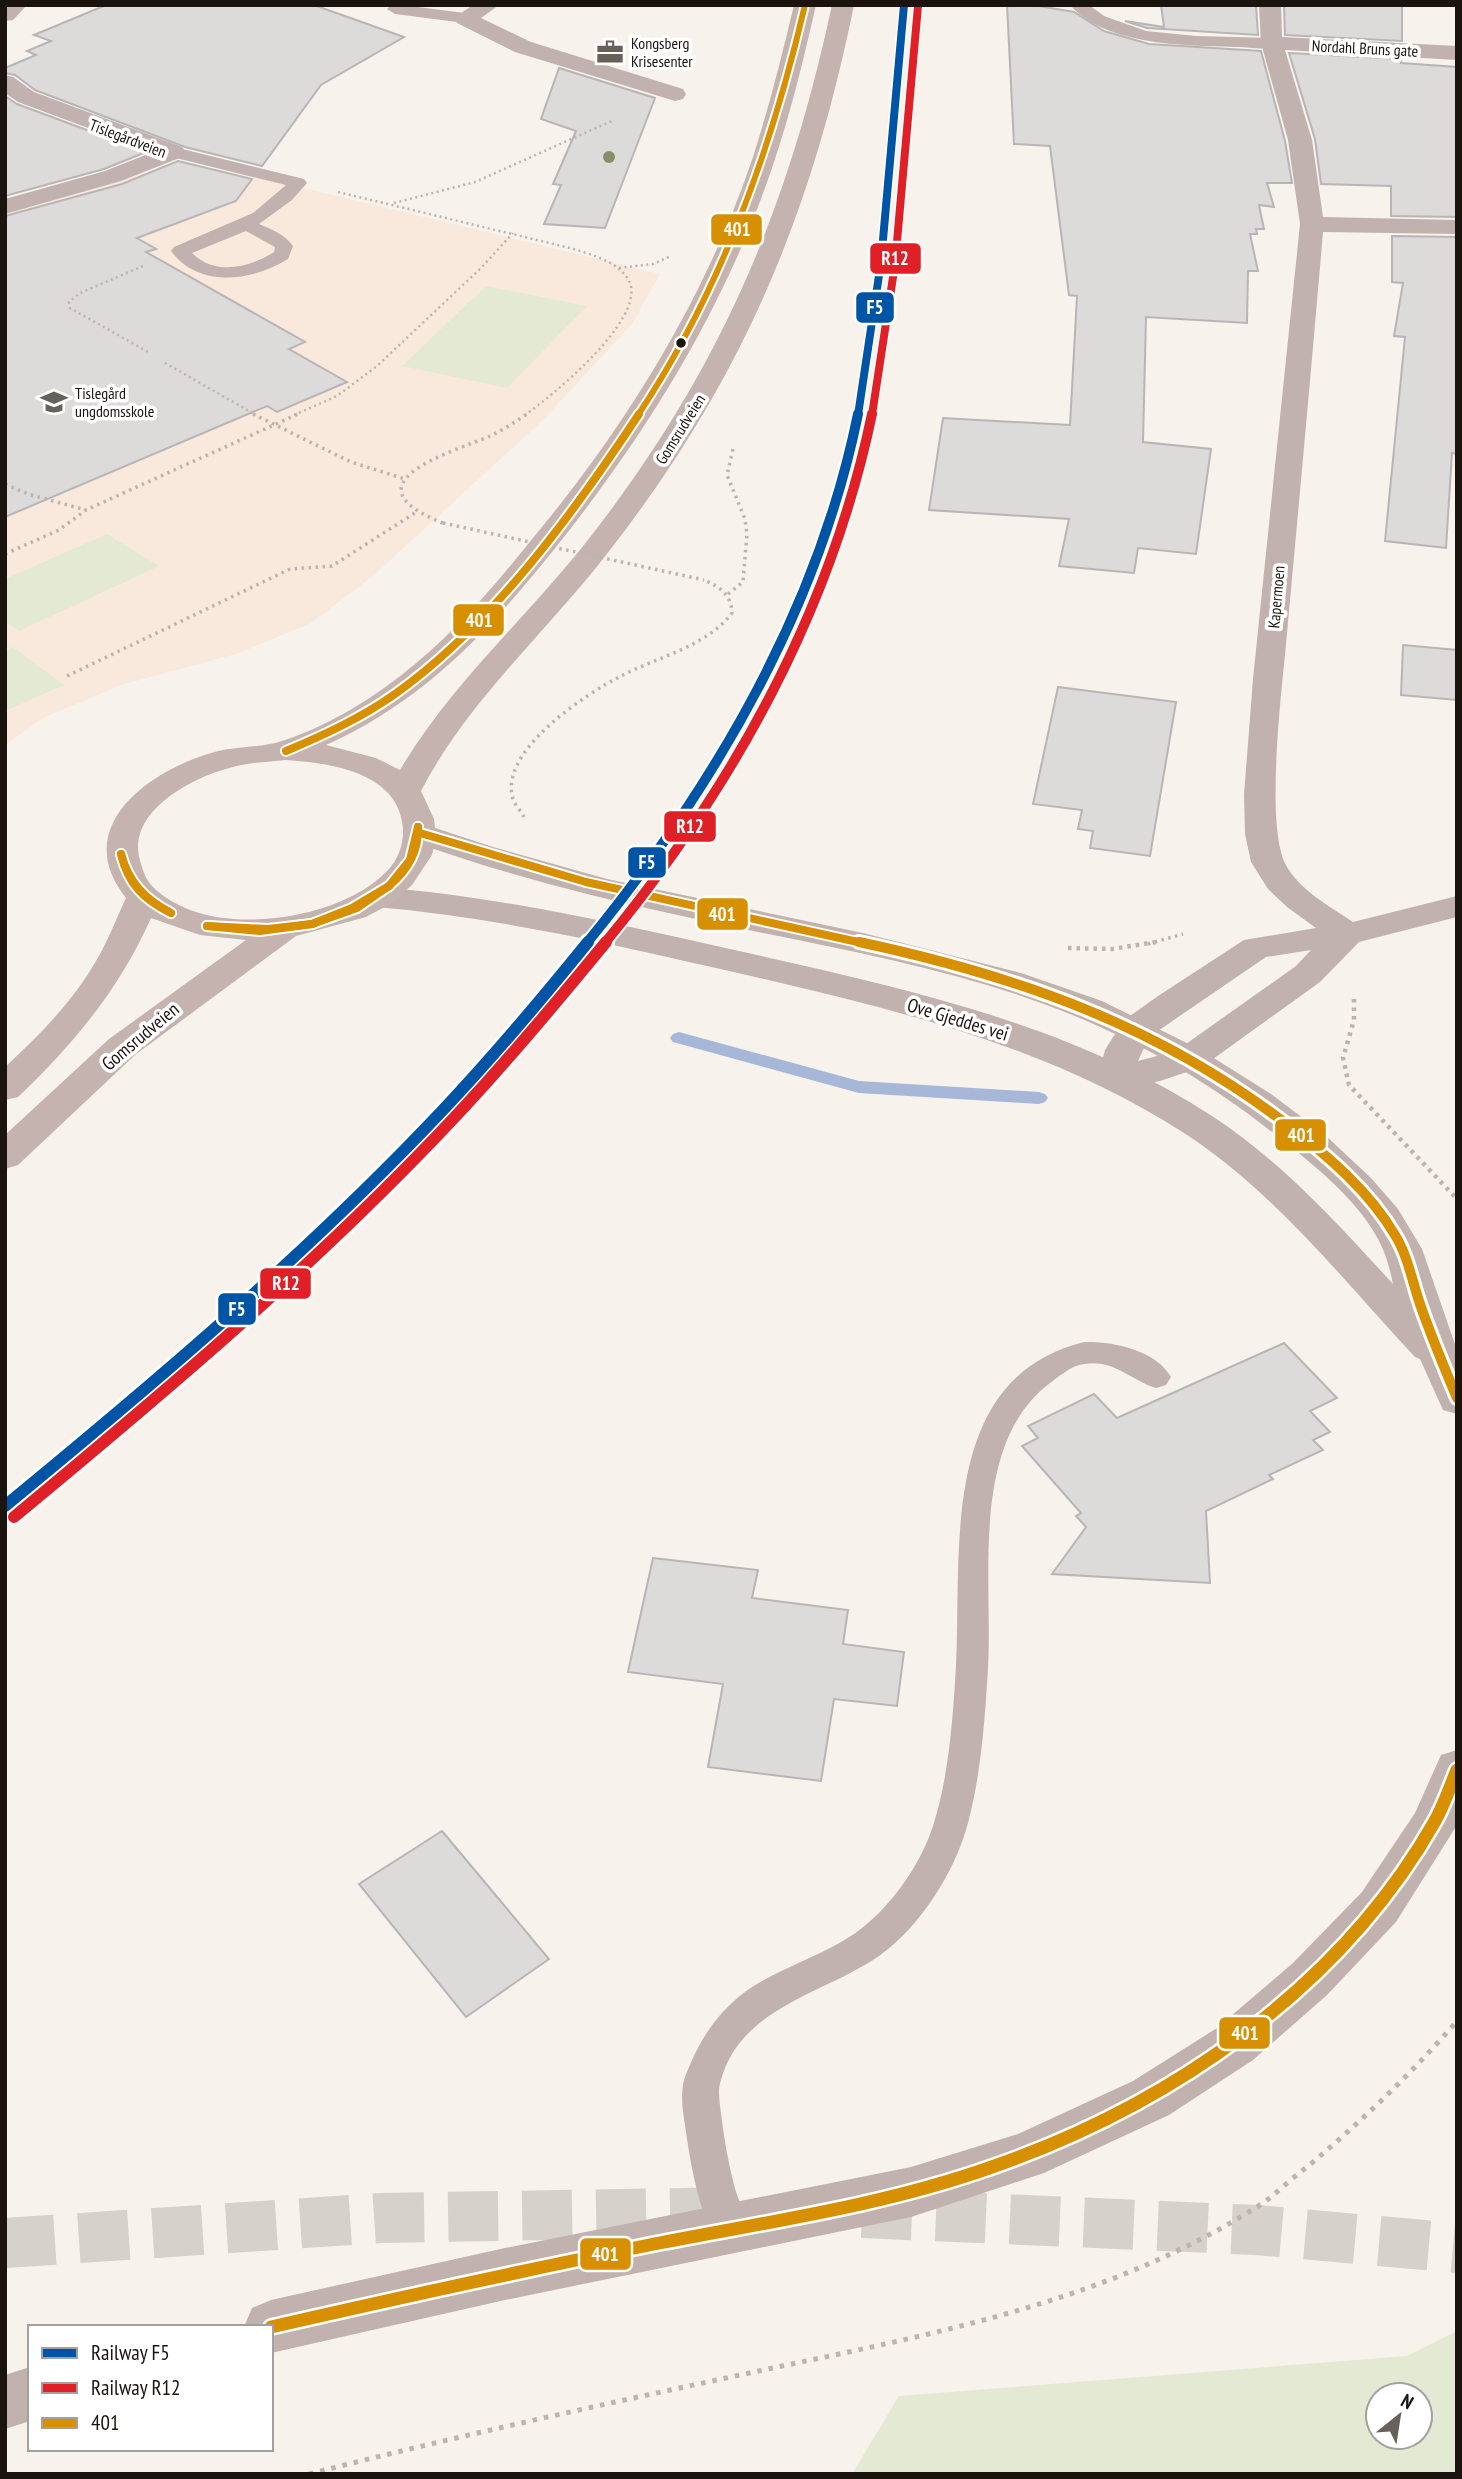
<svg xmlns="http://www.w3.org/2000/svg" width="1462" height="2479" viewBox="0 0 1462 2479" font-family="'PT Sans Narrow',sans-serif">
  <style>
    .built { fill: #f9e9dc }
    .green { fill: #e3e9d3; fill-rule: evenodd }
    .lines { fill: none; stroke-linecap: round; stroke-linejoin: round }
    .stream { fill: #a7b7d8; fill-rule: evenodd }
    .building { fill: #dddada; stroke: #b8b5b6; stroke-width: 2 }
    .trunk-tunnel { stroke: #d6d1cb; stroke-width: 50; stroke-dasharray: 50 24; stroke-linecap: butt }
    .path-far3 { stroke: #beb3b0; stroke-width: 2.5; stroke-dasharray: 2 3.5; stroke-linecap: butt }
    .path-far2 { stroke: #beb3b0; stroke-width: 3.5; stroke-dasharray: 2.5 4.5; stroke-linecap: butt }
    .path-far1 { stroke: #beb3b0; stroke-width: 4.5; stroke-dasharray: 3.5 5; stroke-linecap: butt }
    .path { stroke: #beb3b0; stroke-width: 5; stroke-dasharray: 4.5 7; stroke-linecap: butt }
    .service { fill: #c2b2af; fill-rule: evenodd }
    .minor { fill: #c2b2af; fill-rule: evenodd }
    .tertiary { fill: #c2b2af; fill-rule: evenodd }
    .primary { fill: #c4b3af; fill-rule: evenodd }
    .path-bridge { stroke: #beb3b0; stroke-width: 3.5; stroke-dasharray: 2.5 4.5; stroke-linecap: butt }
    .bus-1-far3-casing { stroke: #fff; stroke-width: 10 }
    .bus-1-far2-casing { stroke: #fff; stroke-width: 12 }
    .bus-1-far1-casing { stroke: #fff; stroke-width: 16 }
    .bus-1-casing { stroke: #fff; stroke-width: 18 }
    .bus-1-far3 { stroke: #d69002; stroke-width: 6 }
    .bus-1-far2 { stroke: #d69002; stroke-width: 8 }
    .bus-1-far1 { stroke: #d69002; stroke-width: 10 }
    .bus-1 { stroke: #d69002; stroke-width: 13 }
    .rail-1-far2-casing { stroke: #fff; stroke-width: 11 }
    .rail-1-far1-casing { stroke: #fff; stroke-width: 14 }
    .rail-1-casing { stroke: #fff; stroke-width: 18 }
    .rail-2-far2-casing { stroke: #fff; stroke-width: 11 }
    .rail-2-far1-casing { stroke: #fff; stroke-width: 14 }
    .rail-2-casing { stroke: #fff; stroke-width: 18 }
    .rail-1-far2 { stroke: #0054a6; stroke-width: 8 }
    .rail-1-far1 { stroke: #0054a6; stroke-width: 10 }
    .rail-1 { stroke: #0054a6; stroke-width: 12 }
    .rail-2-far2 { stroke: #df2027; stroke-width: 8 }
    .rail-2-far1 { stroke: #df2027; stroke-width: 10 }
    .rail-2 { stroke: #df2027; stroke-width: 12 }
    .tree { fill: #878f6a }
    .bus-dot { fill: #1a130e; stroke: #fff; stroke-width: 2.5 }
    .labels { text-anchor: middle; dominant-baseline: central; stroke-width: 7; stroke-linejoin: round; paint-order: stroke }
    .far-poi-label { font-size: 16px; fill: #1a130e; stroke: #fff; text-anchor: start }
    .far-street-label { font-size: 16px; fill: #1a130e; stroke: #fff }
    .street-label { font-size: 19px; fill: #1a130e; stroke: #fff }
    .line-badge { stroke: #fff; stroke-width: 2.5 }
    .badge-label { font-size: 19px; text-anchor: middle; font-weight: bold; fill: #fff }
  </style>
  <rect width="100%" height="100%" fill="#f7f2ec"/>
  <path class="built" d="M226 169 660 274 632 324 542 421 373 576 311 623 239 653 121 685 43 718 5 745V214L137 174Z"/>
  <g class="green">
    <path d="M486 286 587 306 507 388 402 366Z"/>
    <path d="M107 534 159 566 19 631 5 621V579Z"/>
    <path d="M13 647 64 685 5 711V651Z"/>
    <path d="M1457 2331V2474H852L899 2396 1407 2356ZM1378 2395H1420V2437H1378Z"/>
  </g>
  <g class="lines">
    <path class="stream" d="M679 1032 859 1081 1039 1092 1045 1094 1048 1098 1045 1102 1039 1104 859 1093 673 1042 670 1038 673 1034Z"/>
  </g>
  <g class="building">
    <path d="M106 5H314L404 37 321 85 262 166 185 147 35 90 15 75 5 73V68L36 55 27 51 51 41 34 35Z"/>
    <path d="M1007 5H1033L1074 12 1104 31 1149 44 1261 51 1285 141 1292 183H1267L1274 207 1259 205 1264 229H1256L1257 234H1250L1258 271H1248L1247 323 1146 317 1143 442 1211 449 1196 554 1138 548 1134 573 1059 566 1069 519 929 510 943 418 1070 425 1077 296 1069 295 1050 146 1014 144Z"/>
    <path d="M1161 5H1256L1258 35 1147 28 1125 21 1164 27Z"/>
    <path d="M1284 5H1402V41L1285 35Z"/>
    <path d="M1289 53 1401 59V63L1457 67V217L1391 216V186L1321 184 1315 139Z"/>
    <path d="M559 68 655 98 605 228 544 224 561 185 553 184 576 131 541 119Z"/>
    <path d="M5 96 17 104 146 152 104 169 5 196Z"/>
    <path d="M178 161 252 179 236 201 137 238 156 249 146 252 305 342 289 349 347 382 277 412 267 406 5 517V216L122 184Z"/>
    <path d="M1392 236 1457 237V454L1452 453 1446 548 1385 541 1405 337 1394 336 1403 283 1392 282Z"/>
    <path d="M1403 645 1457 650V700L1401 695Z"/>
    <path d="M1058 687 1176 702 1150 856 1090 848 1093 831 1078 829 1082 810 1033 804Z"/>
    <path d="M1284 1343 1337 1398 1310 1411 1330 1432 1313 1440 1323 1450 1269 1475 1273 1479 1206 1511 1210 1583 1052 1574 1086 1527 1076 1516 1081 1513 1022 1446 1038 1438 1028 1426 1094 1394 1117 1418Z"/>
    <path d="M653 1558 758 1570 752 1598 848 1610 843 1644 904 1652 897 1706 834 1699 821 1781 708 1767 723 1684 628 1672Z"/>
    <path d="M442 1831 549 1959 466 2017 359 1884Z"/>
  </g>
  <g class="lines">
    <g class="trunk-tunnel">
      <path d="M862 2213 1257 2230 1457 2248"/>
      <path d="M5 2243 381 2218 738 2212"/>
    </g>
    <g class="path-far3">
      <path d="M338 192 570 248C590 254 621 262 630 283 644 321 552 396 525 415"/>
      <path d="M394 203 475 182 614 120"/>
      <path d="M143 266 80 293 69 302 70 308 150 353"/>
      <path d="M619 268 653 264 671 256"/>
      <path d="M165 363 256 415"/>
      <path d="M294 415 337 396 377 366 481 268 513 233"/>
    </g>
    <g class="path-far2">
      <path d="M253 414 351 462 405 479"/>
      <path d="M5 484 28 494 86 510"/>
      <path d="M443 523C341 483 453 452 490 436 503 430 515 422 527 414"/>
      <path d="M5 554 59 530 86 510 298 414"/>
      <path d="M728 594 743 582 747 534 745 519 727 475 733 449"/>
      <path d="M67 676 290 569 332 566 418 511"/>
      <path d="M524 817C521 811 515 805 513 799 498 751 586 694 621 676 657 657 706 647 732 613 731 594 720 587 704 580"/>
      <path d="M1148 944 1183 934"/>
    </g>
    <g class="path-far1">
      <path d="M1068 948 1112 949 1156 942"/>
      <path d="M1354 999V1020L1343 1058 1349 1085 1457 1199"/>
    </g>
    <path class="path" d="M309 2474C457 2436 605 2404 754 2372 928 2335 1111 2302 1263 2203 1278 2192 1292 2178 1307 2167 1361 2122 1411 2074 1457 2021"/>
    <g class="service">
      <path d="M402 5 465 13 473 18 465 23 395 14 387 9 390 6Z"/>
      <path d="M1070 5H1089L1104 16 1146 31 1196 36 1272 38 1280 43C1271 52 1251 47 1239 47 1189 46 1106 46 1070 5Z"/>
      <path d="M174 147 304 179 307 183 292 200 259 224C273 230 284 234 293 246L288 259C253 281 199 289 171 251L174 247 253 213 286 185 168 156 166 152ZM246 231 275 247 274 252C249 268 215 276 192 253Z"/>
      <path d="M1084 1342C1112 1341 1156 1350 1171 1377L1166 1385 1156 1388C1130 1380 1114 1359 1084 1364 1070 1366 1060 1376 1050 1383 969 1444 993 1579 988 1668 985 1719 981 1774 968 1823 955 1872 920 1927 879 1956 824 1994 741 2007 721 2080 717 2091 720 2103 721 2114 724 2138 728 2162 734 2185 738 2199 745 2214 746 2228 747 2234 744 2239 741 2244L728 2249 715 2244C701 2212 692 2174 687 2139 685 2122 680 2102 683 2085 684 2077 689 2068 692 2060 708 2025 729 2000 762 1981 792 1964 826 1953 854 1934 889 1910 920 1866 933 1826 949 1776 953 1718 956 1665 962 1551 938 1378 1084 1342Z"/>
    </g>
    <g class="minor">
      <path d="M5 5H27L13 20 5 21Z"/>
      <path d="M473 5H499L481 18 531 42 683 89 686 94 683 99 675 101 515 52 457 23 454 18Z"/>
      <path d="M1259 5H1281L1282 37 1457 46V60L1285 50 1312 140 1323 217 1457 220V234L1323 232C1312 362 1300 492 1288 622 1284 675 1264 819 1285 863 1298 890 1330 906 1353 922L1457 896V917L1359 942 1320 982 1202 1067 1160 1081 1116 1089 1103 1086 1098 1077 1105 1050 1123 1021 1158 996 1244 940 1316 928 1287 907 1268 889 1251 862 1245 834 1244 795 1253 679 1300 224 1288 140 1261 43ZM1311 950 1296 966 1176 1051 1138 1061 1149 1037 1266 957Z"/>
      <path d="M5 75 13 77 34 92 182 147 186 152 182 157 121 181 5 214V199L105 171 153 152 18 102 5 93Z"/>
    </g>
    <g class="tertiary">
      <path d="M420 823 493 847 607 879 863 933 1021 973 1102 1001 1201 1050 1271 1094 1324 1134 1371 1178 1398 1209 1422 1249 1457 1350V1414L1443 1410 1420 1359 1415 1357C1343 1280 1274 1191 1184 1133 1043 1042 878 1005 716 968 603 942 492 917 376 907L364 904 359 897 364 890 376 887C497 896 612 923 730 949 895 986 1068 1022 1212 1116 1281 1161 1338 1224 1393 1284 1390 1269 1386 1254 1379 1241 1360 1203 1320 1170 1287 1144 1219 1088 1142 1042 1060 1010 937 962 802 943 673 914 583 895 495 871 408 840L404 833 408 826Z"/>
      <path d="M1457 1750V1825L1396 1922 1327 1995 1253 2060 1169 2115 1044 2173 911 2217 505 2300 271 2353V2327H244L252 2308 271 2300 505 2248 911 2167 1018 2134 1133 2081 1217 2028 1293 1963 1362 1892 1415 1813 1441 1755Z"/>
      <path d="M30 2367V2421L5 2429V2375Z"/>
    </g>
    <path class="primary" d="M794 5H816C804 57 792 108 775 159 728 303 647 434 552 552 486 634 423 701 326 745L376 758 400 770C451 683 529 616 591 536 720 370 788 210 832 5H854C811 216 742 380 610 550 548 631 468 700 421 791L434 819 436 837 432 855 412 885 392 903 366 917 296 936 135 1055 18 1165 5 1169V1135L109 1039 246 940 200 935 151 918C120 988 74 1044 18 1097L5 1100V1067C39 1036 73 1001 96 961 108 941 116 919 126 898 70 828 147 772 211 753 234 746 261 748 282 741 323 728 365 703 399 677 450 638 493 588 533 538 627 425 706 297 753 157 769 107 782 56 794 5ZM286 760C330 763 399 772 403 828 404 844 398 860 387 871 345 915 249 931 193 911 175 904 151 892 144 873 140 861 136 850 139 837 148 800 200 775 233 767 250 762 269 762 286 760Z"/>
    <path class="path-bridge" d="M443 523 704 580"/>
    <defs>
      <path id="bus-1-far3" d="M638 415C721 290 771 151 805 5"/>
      <g id="bus-1-far2">
        <path d="M286 751C324 735 361 718 395 694 493 624 573 514 639 414"/>
        <path d="M420 833 586 882 867 944"/>
        <path d="M121 854C129 883 145 899 171 913"/>
        <path d="M121 854C128 884 144 900 171 913"/>
        <path d="M389 886 410 860 418 827"/>
        <path d="M389 886C408 870 419 852 418 827"/>
        <path d="M312 924 352 908 389 886"/>
        <path d="M312 924 357 908 389 886"/>
        <path d="M207 926 268 929 312 924"/>
        <path d="M207 926 260 931 312 924"/>
      </g>
      <path id="bus-1-far1" d="M859 942C1018 976 1158 1025 1289 1126 1329 1157 1369 1191 1395 1235 1408 1256 1412 1281 1420 1304 1431 1336 1444 1367 1457 1398"/>
      <path id="bus-1" d="M271 2327C398 2298 526 2270 654 2244 766 2222 881 2206 989 2168 1169 2106 1340 1989 1435 1821 1444 1805 1450 1787 1457 1770"/>
    </defs>
    <use href="#bus-1-far3" class="bus-1-far3-casing"/>
    <use href="#bus-1-far2" class="bus-1-far2-casing"/>
    <use href="#bus-1-far1" class="bus-1-far1-casing"/>
    <use href="#bus-1" class="bus-1-casing"/>
    <use href="#bus-1-far3" class="bus-1-far3"/>
    <use href="#bus-1-far2" class="bus-1-far2"/>
    <use href="#bus-1-far1" class="bus-1-far1"/>
    <use href="#bus-1" class="bus-1"/>
    <defs>
      <path id="rail-1-far2" d="M858 415 881 262 904 5"/>
      <path id="rail-1-far1" d="M586 944C713 789 818 611 858 414"/>
      <path id="rail-1" d="M5 1506C157 1381 307 1254 442 1111 493 1057 541 1000 588 942"/>
      <path id="rail-2-far2" d="M872 415 895 264 918 6"/>
      <path id="rail-2-far1" d="M604 944C732 789 831 611 872 414"/>
      <path id="rail-2" d="M14 1517C166 1391 318 1263 453 1119 507 1062 556 1003 606 942"/>
    </defs>
    <use href="#rail-1-far2" class="rail-1-far2-casing"/>
    <use href="#rail-1-far1" class="rail-1-far1-casing"/>
    <use href="#rail-1" class="rail-1-casing"/>
    <use href="#rail-2-far2" class="rail-2-far2-casing"/>
    <use href="#rail-2-far1" class="rail-2-far1-casing"/>
    <use href="#rail-2" class="rail-2-casing"/>
    <use href="#rail-1-far2" class="rail-1-far2"/>
    <use href="#rail-1-far1" class="rail-1-far1"/>
    <use href="#rail-1" class="rail-1"/>
    <use href="#rail-2-far2" class="rail-2-far2"/>
    <use href="#rail-2-far1" class="rail-2-far1"/>
    <use href="#rail-2" class="rail-2"/>
  </g>
  <circle class="tree" cx="609" cy="157" r="6"/>
  <defs>
    <symbol id="office-bare" viewBox="-9 -9 18 18"><path d="M-6-3h4V-5.5h4V-3h4V5H-6ZM-1-4.5V-3h2v-1.5ZM-6 0V1H6V0Z" fill="#67615c" stroke="#fff" stroke-width="2.5" paint-order="stroke"/></symbol>
    <symbol id="school-bare" viewBox="-9 -9 18 18"><path d="M0-5L7-2L0 1L-7-2ZM-4 1L0 2.5L4 1V4Q0 6-4 4Z" fill="#67615c" stroke="#fff" stroke-width="2.5" paint-order="stroke"/></symbol>
  </defs>
  <g fill-rule="evenodd">
    <use href="#office-bare" x="591" y="33" width="38" height="38"/>
    <use href="#school-bare" x="35" y="383" width="38" height="38"/>
  </g>
  <circle class="bus-dot" cx="681" cy="343" r="6"/>
  <g class="labels">
    <g class="far-poi-label">
      <text x="631" y="43">Kongsberg<tspan x="631" dy="18">Krisesenter</tspan></text>
      <text x="75" y="393">Tislegård<tspan x="75" dy="18">ungdomsskole</tspan></text>
    </g>
    <g class="far-street-label">
      <text transform="translate(1365 48) rotate(3)">Nordahl Bruns gate</text>
      <text transform="translate(128 138) rotate(21)">Tislegårdveien</text>
      <text transform="translate(680 429) rotate(-58)">Gomsrudveien</text>
      <text transform="translate(1276 597) rotate(-85)">Kapermoen</text>
    </g>
    <g class="street-label">
      <text transform="translate(958 1019) rotate(17)">Ove Gjeddes vei</text>
      <text transform="translate(140 1036) rotate(-40)">Gomsrudveien</text>
    </g>
  </g>
  <g class="line-badge">
    <rect x="710" y="213" width="53" height="33" rx="7" fill="#d69002"/>
    <rect x="869" y="242" width="53" height="33" rx="7" fill="#df2027"/>
    <rect x="855" y="291" width="40" height="33" rx="7" fill="#0054a6"/>
    <rect x="452" y="603" width="53" height="34" rx="7" fill="#d69002"/>
    <rect x="663" y="810" width="54" height="33" rx="7" fill="#df2027"/>
    <rect x="627" y="846" width="40" height="33" rx="7" fill="#0054a6"/>
    <rect x="696" y="897" width="53" height="34" rx="7" fill="#d69002"/>
    <rect x="1274" y="1118" width="53" height="34" rx="7" fill="#d69002"/>
    <rect x="259" y="1267" width="53" height="33" rx="7" fill="#df2027"/>
    <rect x="217" y="1292" width="40" height="34" rx="7" fill="#0054a6"/>
    <rect x="1218" y="2016" width="53" height="34" rx="7" fill="#d69002"/>
    <rect x="579" y="2237" width="53" height="34" rx="7" fill="#d69002"/>
  </g>
  <g class="badge-label">
    <text x="737" y="236">401</text>
    <text x="895" y="265">R12</text>
    <text x="875" y="314">F5</text>
    <text x="479" y="627">401</text>
    <text x="690" y="833">R12</text>
    <text x="647" y="869">F5</text>
    <text x="722" y="921">401</text>
    <text x="1301" y="1142">401</text>
    <text x="286" y="1290">R12</text>
    <text x="237" y="1316">F5</text>
    <text x="1245" y="2040">401</text>
    <text x="605" y="2261">401</text>
  </g>
  <rect width="1462" height="2479" fill="none" stroke="#1a130e" stroke-width="14"/>
  <rect x="28" y="2325" width="245" height="126" fill="#ffffff" stroke="#a3a19f" stroke-width="2"/>
  <rect x="42" y="2348" width="35" height="10" fill="#0054a6" stroke="#a3a19f" stroke-width="2"/>
  <text x="91" y="2360" font-size="21" fill="#1a130e">Railway F5</text>
  <rect x="42" y="2383" width="35" height="10" fill="#df2027" stroke="#a3a19f" stroke-width="2"/>
  <text x="91" y="2395" font-size="21" fill="#1a130e">Railway R12</text>
  <rect x="42" y="2418" width="35" height="10" fill="#d69002" stroke="#a3a19f" stroke-width="2"/>
  <text x="91" y="2430" font-size="21" fill="#1a130e">401</text>
  <g transform="translate(1399 2416) rotate(30)"><circle r="33" fill="#ffffff" stroke="#a3a19f" stroke-width="2"/>
  <path d="M0-5L12 26L0 18L-12 26Z" fill="#67615c"/>
  <text y="-10" font-size="19" font-weight="bold" text-anchor="middle" fill="#1a130e">N</text>
  </g>
</svg>
